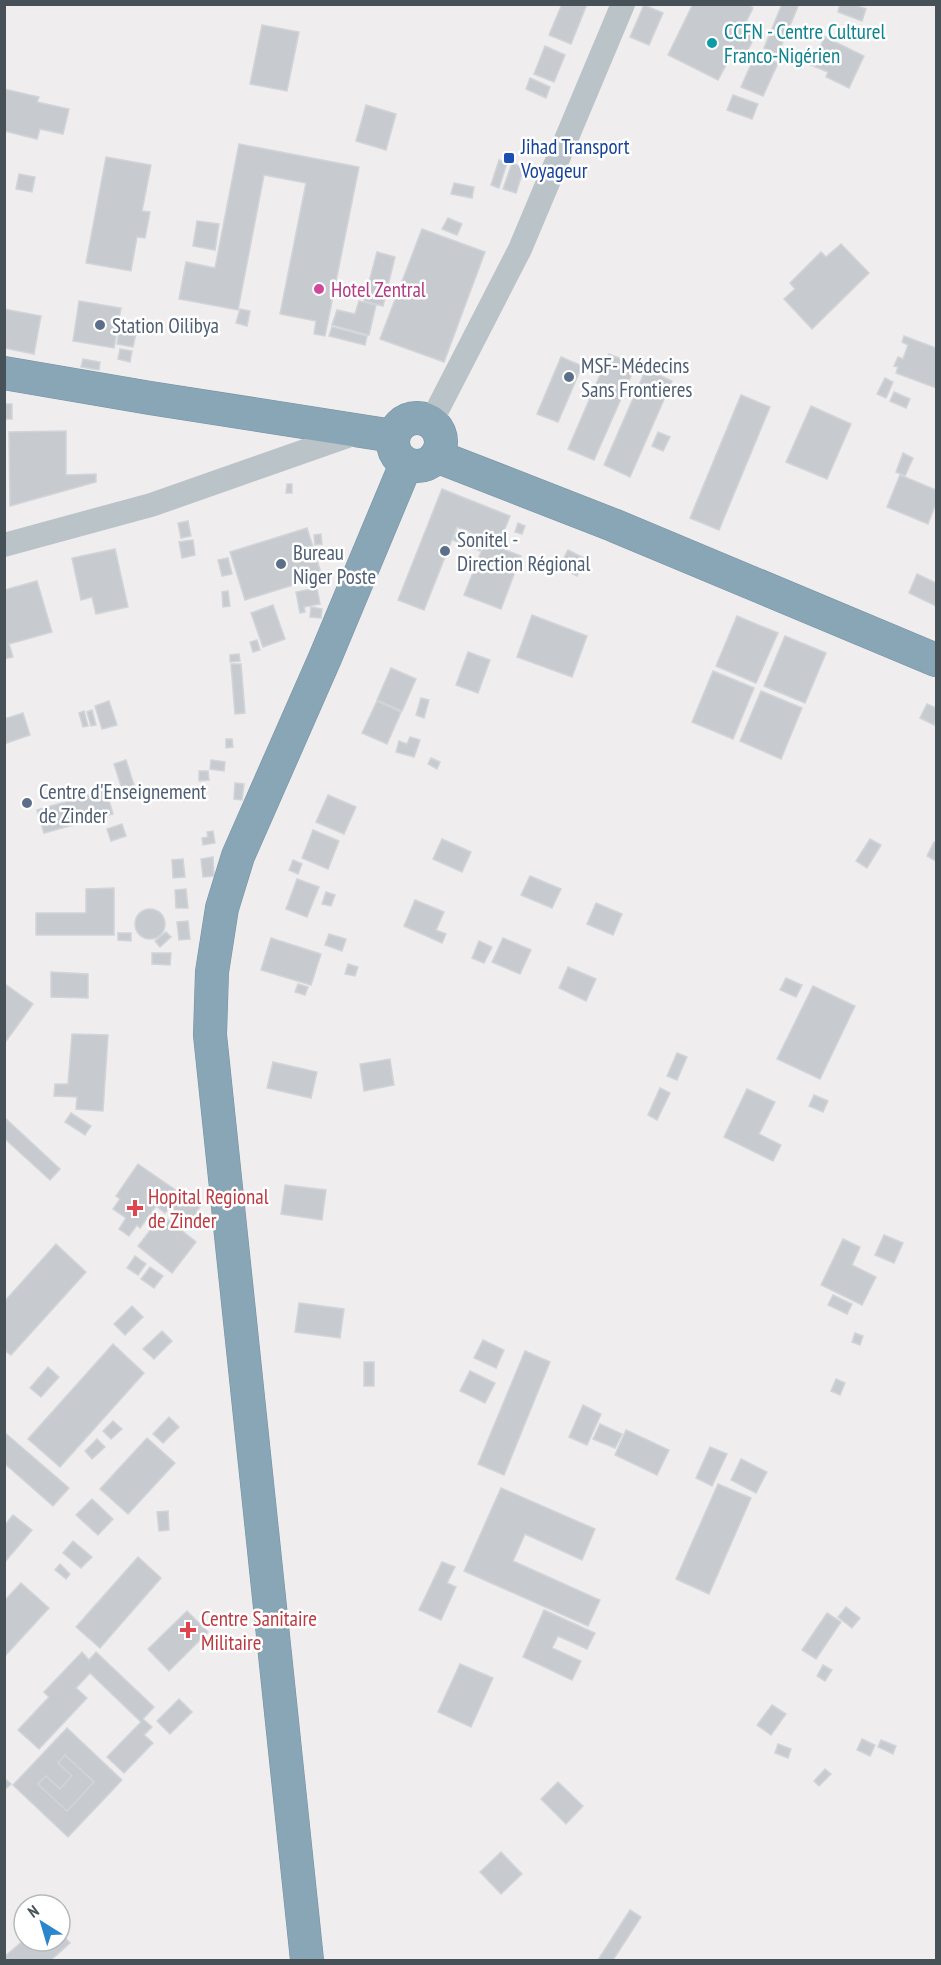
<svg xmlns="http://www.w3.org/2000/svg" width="941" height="1965" viewBox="0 0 941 1965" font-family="'PT Sans Narrow',sans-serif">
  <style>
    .building { fill: #c7cbcf; stroke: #d1d4d8; stroke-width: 1.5; fill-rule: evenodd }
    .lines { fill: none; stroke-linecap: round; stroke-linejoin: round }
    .highway-casing { stroke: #7591a3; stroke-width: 34 }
    .minor { stroke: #bac3c8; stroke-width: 24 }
    .highway { stroke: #89a6b7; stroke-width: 33 }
    .culture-dot { fill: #0f9aa8; stroke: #fff; stroke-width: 2 }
    .transit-dot { fill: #1a4fb4; stroke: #fff; stroke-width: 2 }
    .hotel-dot { fill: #d1479c; stroke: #fff; stroke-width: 2 }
    .service-dot { fill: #5c6f8a; stroke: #fff; stroke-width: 2 }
    .health-dot { fill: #e0444e; stroke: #fff; stroke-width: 2 }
    .labels { text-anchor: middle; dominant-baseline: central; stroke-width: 5; stroke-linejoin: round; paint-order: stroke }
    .culture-label { font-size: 21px; fill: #0d838f; stroke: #fff; text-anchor: start }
    .transit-label { font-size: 21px; fill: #164399; stroke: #fff; text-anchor: start }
    .hotel-label { font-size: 21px; fill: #b23c85; stroke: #fff; text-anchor: start }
    .service-label { font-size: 21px; fill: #4e5e75; stroke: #fff; text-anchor: start }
    .health-label { font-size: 21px; fill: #be3a42; stroke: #fff; text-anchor: start }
  </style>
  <rect width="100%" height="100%" fill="#efeded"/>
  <g class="building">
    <path d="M562 4H587L571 44 549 35Z"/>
    <path d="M693 4H747L753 8 743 28 756 34 744 58 733 52 718 80 668 55Z"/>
    <path d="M782 4H799L778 54 764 48Z"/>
    <path d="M840 4H853L866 9 862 21 838 12Z"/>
    <path d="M644 5 663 13 649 45 630 37Z"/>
    <path d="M262 25 299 32 287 91 250 84Z"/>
    <path d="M825 37 864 56 849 88 826 77 828 72 811 65Z"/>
    <path d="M545 46 565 55 554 82 534 74Z"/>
    <path d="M756 53 778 63 763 96 741 87Z"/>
    <path d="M530 78 550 87 546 98 526 89Z"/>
    <path d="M4 89 39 97 37 102 69 109 63 134 40 129 37 139 4 131Z"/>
    <path d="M733 95 758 104 752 119 727 110Z"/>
    <path d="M366 105 396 114 386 150 356 141Z"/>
    <path d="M239 144 359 167 325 336 314 334 316 321 280 314 306 183 264 175 238 310 179 299 186 262 215 268Z"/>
    <path d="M106 157 151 165 142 211 150 212 145 238 137 237 131 271 86 263Z"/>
    <path d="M499 160 507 163 499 188 491 185Z"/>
    <path d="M512 163 524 168 516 193 503 189Z"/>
    <path d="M19 174 35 177 32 192 16 189Z"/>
    <path d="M454 183 474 187 472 198 451 194Z"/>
    <path d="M448 218 462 224 457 235 442 229Z"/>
    <path d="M197 221 219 224 215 250 193 246Z"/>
    <path d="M422 229 485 252 444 362 380 339Z"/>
    <path d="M841 244 869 273 812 329 784 299 795 289 790 283 821 252 826 257Z"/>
    <path d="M377 252 395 257 383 306 364 301Z"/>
    <path d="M79 301 121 308 114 348 73 341Z"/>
    <path d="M359 301 376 305 369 335 332 325 337 310 355 314Z"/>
    <path d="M4 309 41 316 34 354 4 348Z"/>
    <path d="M240 309 250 311 247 326 236 323Z"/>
    <path d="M120 326 137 329 133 347 117 344Z"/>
    <path d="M332 327 367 336 365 345 329 336Z"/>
    <path d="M904 336 936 348V388L896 373 898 367 894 366 898 357 903 359 908 345 902 342Z"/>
    <path d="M120 349 132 351 130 362 118 359Z"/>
    <path d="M609 354 636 365 594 460 568 449Z"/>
    <path d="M561 357 582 366 558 422 537 414Z"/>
    <path d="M83 359 100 362 99 370 81 367Z"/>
    <path d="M646 369 672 381 630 477 604 465Z"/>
    <path d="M885 378 893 382 886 398 877 394Z"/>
    <path d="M894 392 910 399 906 408 890 401Z"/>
    <path d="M741 395 770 407 719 530 690 518Z"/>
    <rect x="4" y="404" width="8" height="15"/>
    <path d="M811 406 851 424 827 479 786 462Z"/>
    <path d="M66 431V475L96 474V482L10 506 9 432Z"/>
    <path d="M658 432 670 437 663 451 652 446Z"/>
    <path d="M903 453 913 458 905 476 896 472Z"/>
    <path d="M900 475 936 490V503L928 524 887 507Z"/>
    <path d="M287 484H292V493H286Z"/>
    <path d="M442 489 510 516 499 544 457 527 424 610 398 600Z"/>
    <path d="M188 521 191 536 181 538 178 523Z"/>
    <path d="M518 523 525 526 522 534 515 532Z"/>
    <path d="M307 528 322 576 245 600 230 552Z"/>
    <path d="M456 531 483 543 480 551 453 540Z"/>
    <path d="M321 534 322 544 315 545 314 535Z"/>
    <path d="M193 540 195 555 182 558 179 542Z"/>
    <path d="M485 542 521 556 501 609 464 595Z"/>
    <path d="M115 549 128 607 96 614 92 597 81 600 72 558Z"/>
    <path d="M568 550 586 559 577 576 559 567Z"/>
    <path d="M228 558 232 574 222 576 218 560Z"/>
    <path d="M917 574 936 583V606L909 593Z"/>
    <path d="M37 581 52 632 9 644 13 657 4 659V590Z"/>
    <path d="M317 588 320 604 304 607 305 612 300 613 296 592Z"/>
    <path d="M228 591 230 606 223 607 222 592Z"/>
    <path d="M273 605 285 639 263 647 251 613Z"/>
    <path d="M311 607 322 609 321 618 310 617Z"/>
    <path d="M532 615 587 636 572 677 517 657Z"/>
    <path d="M737 616 778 633 756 683 716 666Z"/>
    <path d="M785 636 826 653 805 703 764 686Z"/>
    <path d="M257 640 260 650 253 652 250 642Z"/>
    <path d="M468 652 490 660 478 693 456 685Z"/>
    <path d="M239 654 240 661 230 662V655Z"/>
    <path d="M231 664H241L245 713 235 714Z"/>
    <path d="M391 668 416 679 402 711 377 700Z"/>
    <path d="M713 671 754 688 733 739 692 722Z"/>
    <path d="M761 691 802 708 781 759 740 741Z"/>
    <path d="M421 698 429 700 424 718 416 715Z"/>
    <path d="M109 701 117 725 102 729 95 706Z"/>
    <path d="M377 701 401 712 387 744 362 733Z"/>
    <path d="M927 704 936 708V720L934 725 920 718Z"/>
    <path d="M92 710 96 725 91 726 87 712Z"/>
    <path d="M84 711 88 726 83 727 79 713Z"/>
    <path d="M23 713 30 735 4 744V719Z"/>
    <path d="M410 737 420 740 414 757 396 752 399 741 407 744Z"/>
    <path d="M226 739H232L233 747 226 748Z"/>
    <path d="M431 758 440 762 437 769 428 764Z"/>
    <path d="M126 760 134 785 122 789 114 764Z"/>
    <path d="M211 760 225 762 224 771 210 769Z"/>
    <path d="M199 771H208L209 780 199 781Z"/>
    <path d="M235 783 244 784 242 800 234 799Z"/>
    <path d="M106 790 113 814 44 833 37 810Z"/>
    <path d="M328 795 356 807 344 834 316 822Z"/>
    <path d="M122 824 126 836 111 841 107 829Z"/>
    <path d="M313 830 339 841 328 869 302 858Z"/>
    <path d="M213 831 215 843 203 845 202 838 208 837 207 832Z"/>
    <path d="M442 839 471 852 462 872 433 859Z"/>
    <path d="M870 839 881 845 867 868 856 861Z"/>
    <path d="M934 842 936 843V861L927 856Z"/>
    <path d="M213 857 214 876 203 877 201 859Z"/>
    <path d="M183 859 185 877 173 878 172 860Z"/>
    <path d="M293 860 302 864 298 874 289 870Z"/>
    <path d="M530 876 561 889 552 908 521 895Z"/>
    <path d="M297 879 319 887 307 917 286 909Z"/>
    <path d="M114 888V935H36V913H86V889Z"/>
    <path d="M186 889 188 908H176L175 890Z"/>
    <path d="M326 892 335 895 331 906 322 904Z"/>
    <path d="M415 900 444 912 436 930 446 934 442 943 404 926Z"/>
    <path d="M596 903 622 914 613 935 587 924Z"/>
    <circle cx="150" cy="924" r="15"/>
    <path d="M188 921 190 939 179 940 177 922Z"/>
    <path d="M166 932 171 937 160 947 155 941Z"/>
    <path d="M118 933H131V941L118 940Z"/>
    <path d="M329 934 346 939 342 951 325 945Z"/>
    <path d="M271 938 321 954 311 985 261 970Z"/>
    <path d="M503 938 531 950 520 974 492 962Z"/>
    <path d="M479 941 492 947 484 963 472 958Z"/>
    <path d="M152 953H171L170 965 152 964Z"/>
    <path d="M348 964 358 967 355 976 345 974Z"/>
    <path d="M568 967 596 979 586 1001 559 988Z"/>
    <path d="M51 972 88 974V998L51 997Z"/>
    <path d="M786 978 802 985 796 997 780 990Z"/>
    <path d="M5 984 33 1004 4 1044V985Z"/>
    <path d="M298 984 308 987 305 995 295 992Z"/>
    <path d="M813 986 855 1006 820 1079 777 1059Z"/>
    <path d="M72 1034 108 1035 103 1111 76 1109 77 1097 54 1096 55 1084H68Z"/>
    <path d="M677 1053 687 1057 677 1080 667 1076Z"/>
    <path d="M390 1059 394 1085 364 1091 360 1064Z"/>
    <path d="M273 1062 317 1072 311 1098 267 1088Z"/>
    <path d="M660 1088 670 1093 657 1120 648 1115Z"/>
    <path d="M747 1089 775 1102 759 1134 781 1145 773 1161 724 1137Z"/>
    <path d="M814 1095 828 1101 823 1112 809 1106Z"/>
    <path d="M71 1113 91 1126 85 1135 65 1122Z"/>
    <path d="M4 1117 60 1169 50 1180 4 1138Z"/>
    <path d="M138 1164 200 1207 190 1222 170 1207 165 1213 156 1206 140 1228 137 1225 129 1236 119 1229 126 1218 113 1209 120 1199 116 1196Z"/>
    <path d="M285 1185 326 1190 322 1220 281 1214Z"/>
    <path d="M162 1215 196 1242 172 1273 138 1246Z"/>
    <path d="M884 1235 903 1243 894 1263 875 1255Z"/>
    <path d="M843 1239 860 1247 852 1265 876 1277 862 1305 821 1285Z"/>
    <path d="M56 1244 86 1272 11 1355 4 1350V1302Z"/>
    <path d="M135 1256 146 1264 138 1275 127 1268Z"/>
    <path d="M150 1267 163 1276 154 1288 141 1279Z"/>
    <path d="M833 1295 852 1304 847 1314 828 1305Z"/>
    <path d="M299 1303 344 1309 340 1338 295 1332Z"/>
    <path d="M132 1306 143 1317 125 1335 114 1324Z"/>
    <path d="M162 1331 172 1341 154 1359 143 1349Z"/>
    <path d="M855 1333 863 1336 860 1345 852 1342Z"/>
    <path d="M483 1340 504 1350 496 1368 474 1358Z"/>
    <path d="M113 1344 144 1373 60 1467 28 1439Z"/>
    <path d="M525 1351 550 1362 504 1475 478 1464Z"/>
    <rect x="364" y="1362" width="10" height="24"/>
    <path d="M48 1367 59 1377 41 1397 30 1388Z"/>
    <path d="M470 1371 495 1383 485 1403 460 1391Z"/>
    <path d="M836 1379 845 1383 840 1395 831 1391Z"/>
    <path d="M583 1405 601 1414 587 1445 569 1437Z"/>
    <path d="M169 1417 179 1427 163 1443 153 1434Z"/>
    <path d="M113 1421 122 1429 111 1439 103 1431Z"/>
    <path d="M600 1424 622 1434 615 1448 593 1439Z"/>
    <path d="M626 1430 669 1450 657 1475 615 1455Z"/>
    <path d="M4 1432 69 1488 53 1506 4 1463Z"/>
    <path d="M147 1438 175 1463 128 1514 100 1489Z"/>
    <path d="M97 1439 105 1447 92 1459 85 1451Z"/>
    <path d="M710 1447 727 1454 712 1486 696 1478Z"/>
    <path d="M741 1459 767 1472 756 1493 731 1480Z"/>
    <path d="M718 1484 751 1498 709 1594 676 1579Z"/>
    <path d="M501 1488 595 1529 582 1560 525 1534 513 1561 600 1600 588 1626 464 1571Z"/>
    <path d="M92 1499 113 1519 98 1535 76 1515Z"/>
    <path d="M168 1511 169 1530 159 1531 157 1512Z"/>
    <path d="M13 1515 32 1530 4 1563V1526Z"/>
    <path d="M73 1541 92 1557 81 1568 63 1553Z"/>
    <path d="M138 1557 161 1578 100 1648 76 1627Z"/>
    <path d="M442 1562 455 1567 447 1583 456 1587 441 1620 419 1610Z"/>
    <path d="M60 1564 70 1574 66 1579 55 1570Z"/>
    <path d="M21 1583 49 1608 4 1657V1601Z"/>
    <path d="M846 1607 860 1618 852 1628 838 1617Z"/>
    <path d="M544 1610 595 1633 587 1649 558 1636 552 1648 581 1661 572 1680 523 1657Z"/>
    <path d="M187 1611 208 1632 169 1671 148 1649Z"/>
    <path d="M827 1613 841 1622 816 1659 802 1650Z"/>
    <path d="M82 1652 89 1660 96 1652 154 1707 143 1719 152 1727 144 1735 153 1743 124 1773 107 1757 141 1722 90 1673 76 1688 87 1698 39 1749 18 1730 49 1697 44 1692Z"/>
    <path d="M460 1664 493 1678 471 1727 438 1712Z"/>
    <path d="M823 1665 832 1670 825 1681 817 1676Z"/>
    <path d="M179 1699 192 1712 170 1734 157 1721Z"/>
    <path d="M772 1705 786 1714 771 1735 757 1725Z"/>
    <path d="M67 1728 122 1780 68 1837 13 1785ZM65 1755 94 1782 67 1811 38 1784 46 1776 60 1789 72 1776 58 1763Z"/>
    <path d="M862 1739 875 1745 870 1756 857 1750Z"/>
    <path d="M881 1740 896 1746 893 1754 878 1747Z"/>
    <path d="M778 1744 791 1749 788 1758 775 1753Z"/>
    <path d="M65 1755 94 1782 67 1811 38 1784 46 1776 60 1789 72 1776 58 1763Z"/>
    <path d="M825 1769 831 1774 819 1786 814 1781Z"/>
    <path d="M4 1778 11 1784 4 1790Z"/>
    <path d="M558 1782 583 1806 566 1824 541 1799Z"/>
    <path d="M501 1852 522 1874 501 1894 480 1872Z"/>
    <path d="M630 1910 641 1917 613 1960H598Z"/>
    <path d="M60 1932 70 1943 51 1960H4V1957L24 1940 60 1941Z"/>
  </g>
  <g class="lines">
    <defs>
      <g id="highway">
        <path d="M4 373 150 398 393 436"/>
        <circle cx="417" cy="442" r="24"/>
        <path d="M436 456 613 525 936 660"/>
        <path d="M307 1960 210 1035 212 972 222 908 238 856 325 658 406 464"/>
      </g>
    </defs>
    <use href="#highway" class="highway-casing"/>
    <g class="minor">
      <path d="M431 422 520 249 623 4"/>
      <path d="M4 545 151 505 359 432"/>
    </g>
    <use href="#highway" class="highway"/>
  </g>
  <circle class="culture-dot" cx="712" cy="43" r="6"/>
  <rect class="transit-dot" x="503" y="152" width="12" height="12" rx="3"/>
  <circle class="hotel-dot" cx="319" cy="289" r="6"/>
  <g class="service-dot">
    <circle cx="100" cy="325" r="6"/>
    <circle cx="569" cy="377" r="6"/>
    <circle cx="445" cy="551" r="6"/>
    <circle cx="281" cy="564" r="6"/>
    <circle cx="27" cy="803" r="6"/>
  </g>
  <g class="health-dot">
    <path d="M132 1199h6v6h6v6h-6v6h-6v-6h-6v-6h6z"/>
    <path d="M185 1621h6v6h6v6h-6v6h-6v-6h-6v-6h6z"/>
  </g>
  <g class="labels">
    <g class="culture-label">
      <text x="724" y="31">CCFN - Centre Culturel<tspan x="724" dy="24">Franco-Nigérien</tspan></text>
    </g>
    <g class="transit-label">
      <text x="521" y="146">Jihad Transport<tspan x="521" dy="24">Voyageur</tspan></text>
    </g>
    <g class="hotel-label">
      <text x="331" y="289">Hotel Zentral</text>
    </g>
    <g class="service-label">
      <text x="112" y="325">Station Oilibya</text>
      <text x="581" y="365">MSF- Médecins<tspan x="581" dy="24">Sans Frontieres</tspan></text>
      <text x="457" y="539">Sonitel -<tspan x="457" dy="24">Direction Régional</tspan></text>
      <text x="293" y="552">Bureau<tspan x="293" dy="24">Niger Poste</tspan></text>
      <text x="39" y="791">Centre d'Enseignement<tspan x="39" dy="24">de Zinder</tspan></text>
    </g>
    <g class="health-label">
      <text x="148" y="1196">Hopital Regional<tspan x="148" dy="24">de Zinder</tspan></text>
      <text x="201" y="1618">Centre Sanitaire<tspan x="201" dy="24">Militaire</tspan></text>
    </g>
  </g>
  <rect width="941" height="1965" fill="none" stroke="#475258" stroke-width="12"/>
  <g transform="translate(42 1923) rotate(323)"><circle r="28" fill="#ffffff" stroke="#b5babc" stroke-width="1.5"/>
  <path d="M0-4.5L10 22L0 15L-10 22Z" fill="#2b86cb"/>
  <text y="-9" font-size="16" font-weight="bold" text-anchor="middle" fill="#475258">N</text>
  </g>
</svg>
